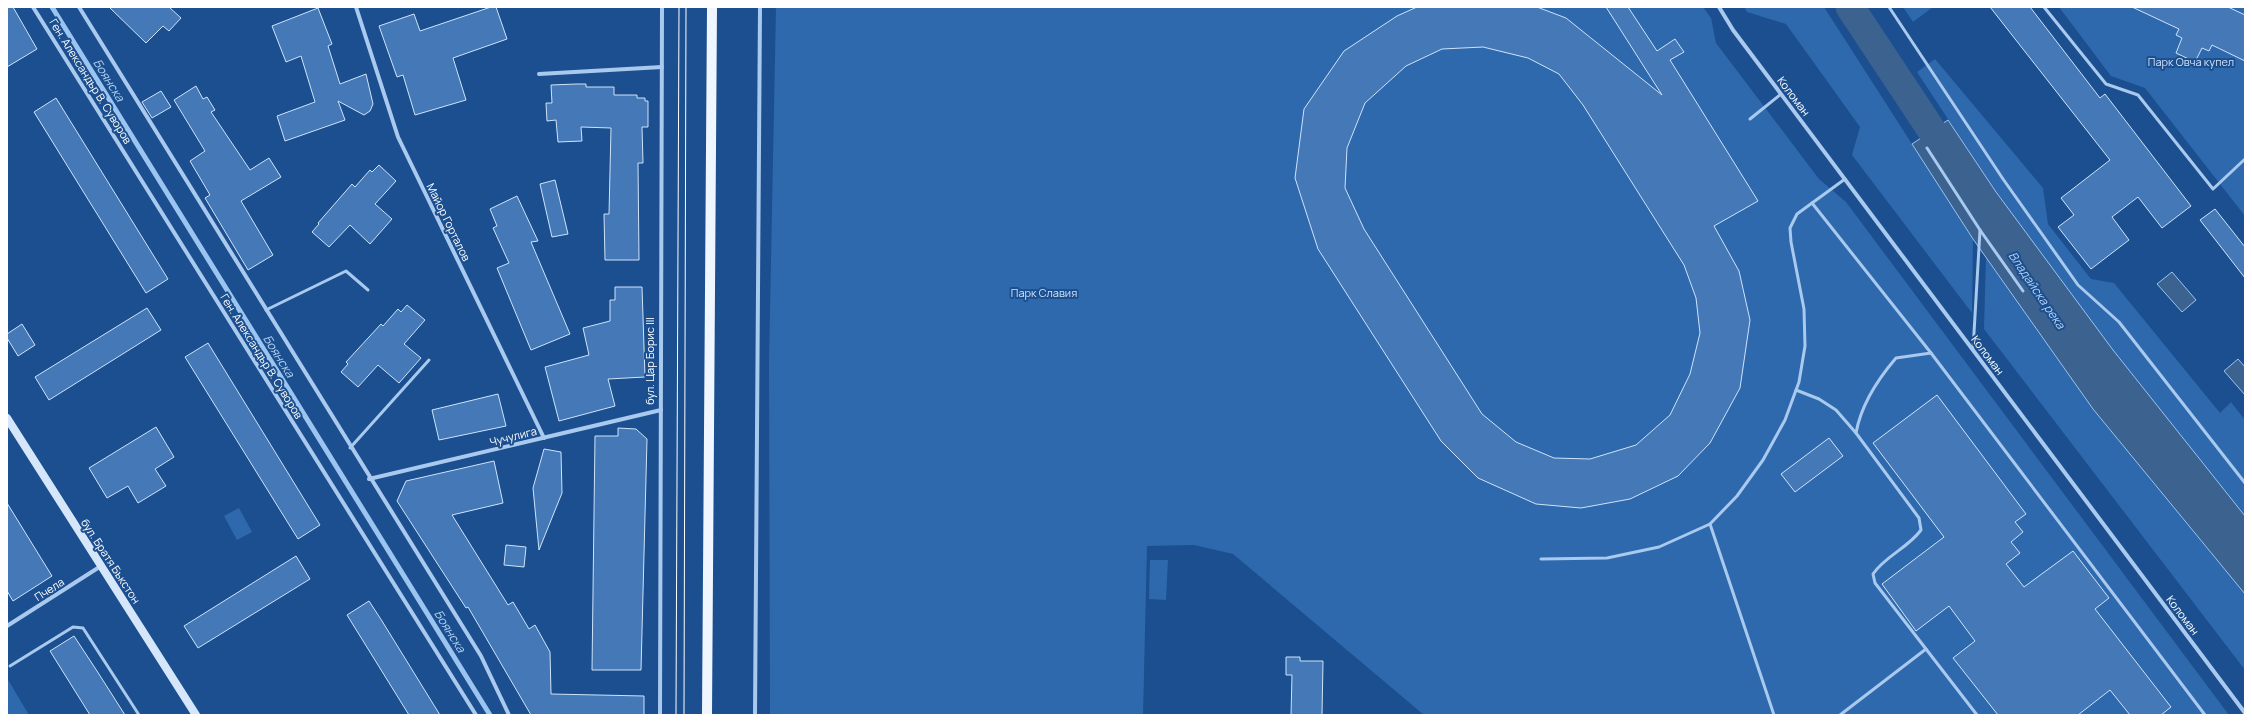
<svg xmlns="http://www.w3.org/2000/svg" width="2252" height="722" viewBox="0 0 2252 722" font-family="Manrope,sans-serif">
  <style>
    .green { fill: #2e69ad }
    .water { fill: #3c6290; stroke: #9cc4f0 }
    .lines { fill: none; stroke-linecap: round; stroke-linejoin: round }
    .stream { stroke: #9cc4f0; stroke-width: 5 }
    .river { stroke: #3c6290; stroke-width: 29 }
    .building { fill: #4478b7; stroke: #cfe3fa; fill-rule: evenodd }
    .lane { stroke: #a9c9ee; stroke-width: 3 }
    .street { stroke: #a9c9ee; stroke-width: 4 }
    .secondary { stroke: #d6e6fa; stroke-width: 8 }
    .primary { stroke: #f0f6ff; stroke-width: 10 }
    .tram { stroke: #fff; stroke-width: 1 }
    .labels { text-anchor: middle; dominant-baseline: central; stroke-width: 4; stroke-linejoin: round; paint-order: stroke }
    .park-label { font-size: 11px; fill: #cfe3fa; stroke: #1b4f8f }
    .street-label { font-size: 11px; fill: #fff; stroke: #1b4f8f }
    .water-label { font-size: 12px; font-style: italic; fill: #b5d3f5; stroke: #1b4f8f }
  </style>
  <rect width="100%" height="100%" fill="#1b4f8f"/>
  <g class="green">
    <path d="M776 7H1703L1711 18 1716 43 1819 179 1846 202 2229 715H1424L1233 554 1194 545 1147 546 1143 715H770L769 362Z"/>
    <path d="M1744 7H1824L1973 239 1972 313 1852 155 1860 127 1786 24 1747 12Z"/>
    <path d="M1903 7H1933L1913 22Z"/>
    <path d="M2059 7H2245V216L2145 88 2111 76Z"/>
    <path d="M1935 59 2043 188 2048 224 2091 279 2114 283 2220 413 2231 402 2245 420V516L2113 350 1996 192 1917 72Z"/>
    <path d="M1986 258 2093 409 2245 594V670L1984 329Z"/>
    <path d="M239 508 252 532 237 540 224 516Z"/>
    <path d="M1150 560H1168L1166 600 1149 599Z"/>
    <path d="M7 678 29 715H7Z"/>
  </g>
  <g class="water">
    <path d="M1948 120 1996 192 2113 350 2245 516V594L2093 409 1973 239 1912 144Z"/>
    <path d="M2172 272 2196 300 2182 312 2157 284Z"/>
    <path d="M2238 359 2245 367V395L2224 371Z"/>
  </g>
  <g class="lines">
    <path class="stream" d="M52 7 490 715"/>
    <path class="river" d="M1850 7 1954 164"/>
  </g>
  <g class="building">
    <path d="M7 7H13L37 49 7 67Z"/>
    <path d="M109 7H169L181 18 169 31 163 26 146 43Z"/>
    <path d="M491 7H496L507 39 453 58 466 100 415 115 403 75 397 77 379 26 414 14 420 31Z"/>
    <path d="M1417 7H1537L1566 18 1662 95 1606 7H1628L1657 51 1675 39 1684 52 1670 60 1758 201 1714 226 1739 271 1750 320 1740 388 1710 443 1678 476 1630 499 1581 508 1536 504 1478 478 1441 441 1318 249 1295 178 1304 109 1344 51 1397 16ZM1483 47 1528 58 1559 74 1583 105 1684 265 1696 298 1700 333 1690 374 1670 415 1636 445 1590 459 1554 458 1516 442 1482 414 1364 229 1345 188 1347 148 1365 103 1406 66 1442 49Z"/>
    <path d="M1990 7H2030L2100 98 2105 94 2191 206 2162 228 2138 197 2112 217 2129 240 2091 269 2058 227 2074 215 2061 198 2110 160Z"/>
    <path d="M2132 7H2228L2245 15V61L2212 45 2209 51 2202 48 2195 62 2176 53 2182 38 2176 35 2179 29Z"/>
    <path d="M318 8 332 44 328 46 340 84 366 74 373 104 370 111 364 115 338 101 345 120 285 141 277 116 315 102 301 56 286 62 272 26Z"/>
    <path d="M576 84H586V87H614V95H637V98H645V101H648V127H642L643 163H638L639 260H605L604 214H609L611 128 581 127 582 141 558 142 556 120 547 121 546 103H552L551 85Z"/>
    <path d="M196 86 203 99 207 97 215 110 211 112 250 170 269 158 281 177 241 201 273 255 248 270 205 198 210 195 190 161 205 151 174 100Z"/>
    <path d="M161 91 171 107 152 118 142 102Z"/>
    <path d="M56 98 168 279 146 293 34 112Z"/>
    <path d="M379 165 396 181 375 204 392 219 370 244 350 225 329 247 312 232 319 224 318 223 352 184 355 187 370 170 372 172Z"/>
    <path d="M555 180 568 234 552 237 540 184Z"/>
    <path d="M517 196 538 241 531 242 570 334 531 350 497 268 509 263 493 228 497 226 490 209Z"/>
    <path d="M2215 209 2245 247V278L2200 220Z"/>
    <path d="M615 287H642L645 377 608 379 615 406 559 421 545 367 589 355 583 328 610 321V300H615Z"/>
    <path d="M407 305 425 320 404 344 421 358 399 383 378 365 358 387 341 372 348 364 346 362 381 324 383 326 398 309 401 312Z"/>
    <path d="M147 308 161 330 49 400 35 377Z"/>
    <path d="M22 324 35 345 18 356 7 338V334Z"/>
    <path d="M208 343 320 525 298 539 185 357Z"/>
    <path d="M498 394 506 426 439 440 432 410Z"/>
    <path d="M1937 395 2026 514 2015 522 2023 532 2011 542 2020 553 2006 564 2024 587 2073 551 2109 598 2095 609 2171 707 2161 715H2130L2110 690 2078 715H1998L1953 658 1975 641 1949 606 1916 631 1882 584 1944 537 1873 443Z"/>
    <path d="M156 427 174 457 155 469 166 486 138 503 128 486 107 498 89 468Z"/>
    <path d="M618 428 636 429 647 439 641 670H592L595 436H618Z"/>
    <path d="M1829 438 1843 456 1795 492 1781 474Z"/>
    <path d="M544 449 561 452 562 493 539 550 533 488Z"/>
    <path d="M494 461 503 503 452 515 508 605 513 602 529 629 535 625 550 652 551 694 644 696V715H531L468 607 466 608 397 501 406 481Z"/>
    <path d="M7 503 52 576 13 601 7 591Z"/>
    <path d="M506 545 526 547 524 567 504 565Z"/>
    <path d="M296 556 310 579 198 648 184 626Z"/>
    <path d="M369 601 382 621 440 715H409L347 615Z"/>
    <path d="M74 636 97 671 125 715H90L50 651Z"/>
    <path d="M1286 657H1300V661H1323L1322 715H1291L1292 675H1286Z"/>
  </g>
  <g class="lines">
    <g class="lane">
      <path d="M1889 7 2003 179 2078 285 2119 322 2245 483"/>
      <path d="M2044 7 2106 84 2138 95 2213 189 2245 159"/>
      <path d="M1750 119 1781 94"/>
      <path d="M1927 148 1980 230 1973 350"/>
      <path d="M1812 203 1931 353 2205 715"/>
      <path d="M1980 230 2023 291"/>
      <path d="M266 310 346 271 368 290"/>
      <path d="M1796 390 1819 399 1836 410 1856 433 1919 518 1921 530C1908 548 1885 556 1873 574L1875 583 1926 649"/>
      <path d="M1856 433C1861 405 1878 379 1896 358L1931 353"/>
      <path d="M350 448 429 360"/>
      <path d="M1710 524 1774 715"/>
      <path d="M1541 559 1607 558 1659 547 1710 524 1737 496 1763 460 1785 420 1799 382 1805 346 1804 309 1791 242 1790 228 1797 214 1845 179"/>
      <path d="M10 666 73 627 83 628 139 715"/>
      <path d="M1840 715 1926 649 1977 715"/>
    </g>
    <g class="street">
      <path d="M33 7 476 715"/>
      <path d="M79 7 481 656 509 715"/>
      <path d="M356 7 398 137 544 438"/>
      <path d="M1719 7 1733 30 2245 713"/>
      <path d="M539 74 662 67"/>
      <path d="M369 479 661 410"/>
      <path d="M7 626 101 566"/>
      <path d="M660 715 662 7"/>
      <path d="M755 715 760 7"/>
    </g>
    <path class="secondary" d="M7 418 196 715"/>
    <path class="primary" d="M707 715 712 7"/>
    <g class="tram">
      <path d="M676 715 679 7"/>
      <path d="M684 715 686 7"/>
    </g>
  </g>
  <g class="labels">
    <g class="park-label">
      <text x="2191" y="61">Парк Овча купел</text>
      <text x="1044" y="292">Парк Славия</text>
    </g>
    <g class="street-label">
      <text transform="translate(91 81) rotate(58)">Ген. Александър В. Суворов</text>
      <text transform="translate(1794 96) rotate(53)">Коломан</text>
      <text transform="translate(449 222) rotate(64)">Майор Горталов</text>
      <text transform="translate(1988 355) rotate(53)">Коломан</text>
      <text transform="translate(262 356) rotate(58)">Ген. Александър В. Суворов</text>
      <text transform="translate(649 361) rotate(-90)">бул. Цар Борис III</text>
      <text transform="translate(513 436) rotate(-14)">Чучулига</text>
      <text transform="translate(111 561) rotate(57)">бул. Братя Бъкстон</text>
      <text transform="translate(49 589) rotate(-33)">Пчела</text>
      <text transform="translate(2183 615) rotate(53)">Коломан</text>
    </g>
    <g class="water-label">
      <text transform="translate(109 80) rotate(58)">Боянска</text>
      <text transform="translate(2037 290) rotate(56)">Владайска река</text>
      <text transform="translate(279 356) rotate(58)">Боянска</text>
      <text transform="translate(450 631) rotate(58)">Боянска</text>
    </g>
  </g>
  <rect width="2252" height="722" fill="none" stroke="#ffffff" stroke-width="16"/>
</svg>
